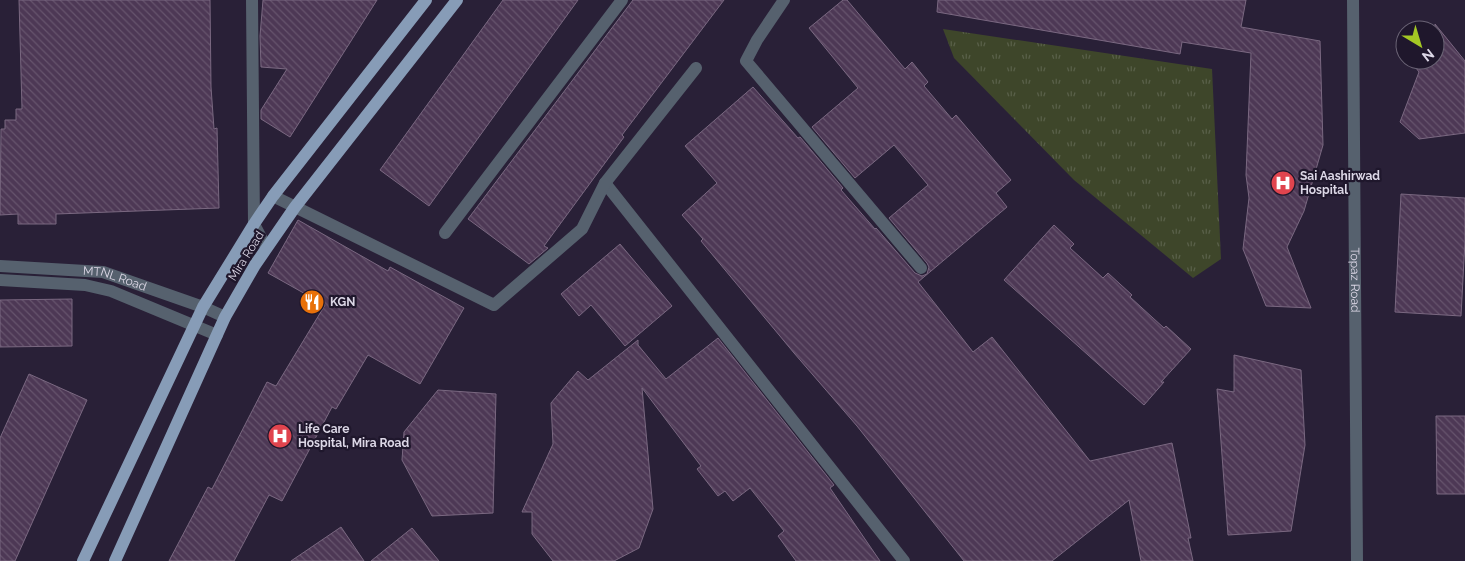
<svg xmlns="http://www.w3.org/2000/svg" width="1465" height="561" viewBox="0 0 1465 561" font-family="Raleway,sans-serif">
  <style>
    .park { fill: url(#park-tufts) }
    .building { fill: url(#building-back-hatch); stroke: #7a6881 }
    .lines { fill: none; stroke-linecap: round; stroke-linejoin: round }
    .minor { stroke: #56616e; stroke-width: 12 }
    .major { stroke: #879cb7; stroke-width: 12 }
    .labels { text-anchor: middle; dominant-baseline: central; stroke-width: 4.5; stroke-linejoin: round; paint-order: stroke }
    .poi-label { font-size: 12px; font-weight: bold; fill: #dcd7e6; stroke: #1f172c; text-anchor: start }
    .street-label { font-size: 12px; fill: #dcd7e6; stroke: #1f172c }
  </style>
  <defs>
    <pattern id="park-tufts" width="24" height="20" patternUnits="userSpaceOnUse" patternTransform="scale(1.25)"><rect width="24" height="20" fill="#3e462a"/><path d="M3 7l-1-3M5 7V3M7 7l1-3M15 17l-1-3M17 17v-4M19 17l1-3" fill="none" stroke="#596049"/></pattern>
    <pattern id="building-back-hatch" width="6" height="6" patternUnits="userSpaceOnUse" patternTransform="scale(1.25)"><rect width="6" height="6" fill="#4d3855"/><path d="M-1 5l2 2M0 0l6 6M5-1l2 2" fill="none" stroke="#66546d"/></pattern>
  </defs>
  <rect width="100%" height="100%" fill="#292037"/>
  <path class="park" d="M943 29 1212 69 1221 259 1193 278 1074 180 954 58Z"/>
  <g class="building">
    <path d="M19 0H210L211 87 214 129 217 128 219 208 56 214V224H18V214L0 215 1 129H5V120H16V109H22Z"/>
    <path d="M263 0H377L290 137 261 119V110L287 69 261 67 260 36Z"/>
    <path d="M503 0H578L429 206 380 170Z"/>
    <path d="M633 0H724L622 135 624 137 544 246 548 248 529 264 468 219Z"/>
    <path d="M843 0H847L905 69 912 62 928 82 924 86 952 119 956 115 1011 180 996 193 1007 207 918 282 973 352 992 337 1090 461 1172 443 1191 538H1188L1193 561H1141L1129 500 1052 561H964L857 426 794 353 701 241 703 239 682 215 717 183 685 146 753 87 798 138 800 137 843 188 841 190 875 229 876 228 915 273 922 276 927 274 929 267 927 263 889 218 928 185 894 145 855 178 812 127 858 88 809 28Z"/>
    <path d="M938 0H1246L1241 27 1320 41 1323 145 1304 211 1287 247 1311 308 1266 306 1243 249 1249 198 1246 175 1251 53 1182 42 1180 54 937 12Z"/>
    <path d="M1435 24 1465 61V133L1419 139 1400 122 1419 72 1410 60H1435Z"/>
    <path d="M1401 194 1465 198V241L1461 316 1395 312Z"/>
    <path d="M298 220 388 271 390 267 464 308 420 384 368 355 336 409 332 407 282 501 269 495 234 561H169L208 487 212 489 267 382 276 386 325 305 268 273Z"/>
    <path d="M1054 225 1074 244 1070 248 1103 278 1108 273 1132 295 1130 297 1164 328 1166 326 1191 349 1161 382H1164L1144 405 1004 280Z"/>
    <path d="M620 244 672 306 625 346 591 305 579 316 561 294Z"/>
    <path d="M72 299V346L0 347V300Z"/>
    <path d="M718 338 834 485 830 488 880 561H796L778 536 784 531 750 488 733 501 725 491 718 496 697 469 701 466 642 388 653 509 639 548 614 561H553L532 534V512H522L553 444 551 403 578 371 588 380 638 340V345L666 379Z"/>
    <path d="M1234 355 1301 370 1305 445 1291 531 1228 535 1217 389 1234 392Z"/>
    <path d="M29 374 87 400 15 561H0V438Z"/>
    <path d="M438 390 496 394 493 513 432 516 402 460 404 432Z"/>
    <path d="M1436 416H1465V494H1437Z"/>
    <path d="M341 527 364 561H291Z"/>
    <path d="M412 528 439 561H371Z"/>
  </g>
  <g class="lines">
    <g class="minor">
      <path d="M252 0 254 224 266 247"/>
      <path d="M784 0 757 40 746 61 921 268"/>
      <path id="s1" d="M1353 0 1357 561"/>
      <path d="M605 183 904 561"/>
      <path d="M273 196 494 305 582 229 605 183 696 68"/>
      <path d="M445 233 622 0"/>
      <path id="s2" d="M0 266 103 272 203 307 225 317"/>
      <path d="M0 280 85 285 111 291 217 335"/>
    </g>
    <g class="major">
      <path d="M83 561 203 307 254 224 273 196 426 0"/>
      <path d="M115 561 225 317 255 265 295 207 457 0"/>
    </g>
  </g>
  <defs>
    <symbol id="hospital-disc" viewBox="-11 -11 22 22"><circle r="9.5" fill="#e0444e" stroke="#1f172c"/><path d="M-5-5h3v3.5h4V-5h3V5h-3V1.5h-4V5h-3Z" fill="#fff"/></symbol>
    <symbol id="restaurant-disc" viewBox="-11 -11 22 22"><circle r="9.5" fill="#e8710a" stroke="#1f172c"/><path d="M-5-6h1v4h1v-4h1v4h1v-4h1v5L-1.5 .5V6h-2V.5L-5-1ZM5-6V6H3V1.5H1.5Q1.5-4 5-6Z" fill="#fff"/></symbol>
  </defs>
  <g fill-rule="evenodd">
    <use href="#hospital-disc" x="1269" y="169" width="28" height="28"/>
    <use href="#restaurant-disc" x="298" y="288" width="28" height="28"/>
    <use href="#hospital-disc" x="266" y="422" width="28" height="28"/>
  </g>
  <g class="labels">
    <g class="poi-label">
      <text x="1300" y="176">Sai Aashirwad<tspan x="1300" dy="14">Hospital</tspan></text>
      <text x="330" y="302">KGN</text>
      <text x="298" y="429">Life Care<tspan x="298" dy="14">Hospital, Mira Road</tspan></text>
    </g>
    <g class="street-label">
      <text transform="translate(246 256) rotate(-58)">Mira Road</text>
      <text stroke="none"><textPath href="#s2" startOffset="116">MTNL Road</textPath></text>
      <text stroke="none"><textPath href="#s1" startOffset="280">Topaz Road</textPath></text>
    </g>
  </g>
  <g transform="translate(1420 45) rotate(142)"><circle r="24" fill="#1f172c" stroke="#6b6476"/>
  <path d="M0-4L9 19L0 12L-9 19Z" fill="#a4c824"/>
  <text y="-8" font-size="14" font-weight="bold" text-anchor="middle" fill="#dcd7e6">N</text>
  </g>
</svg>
